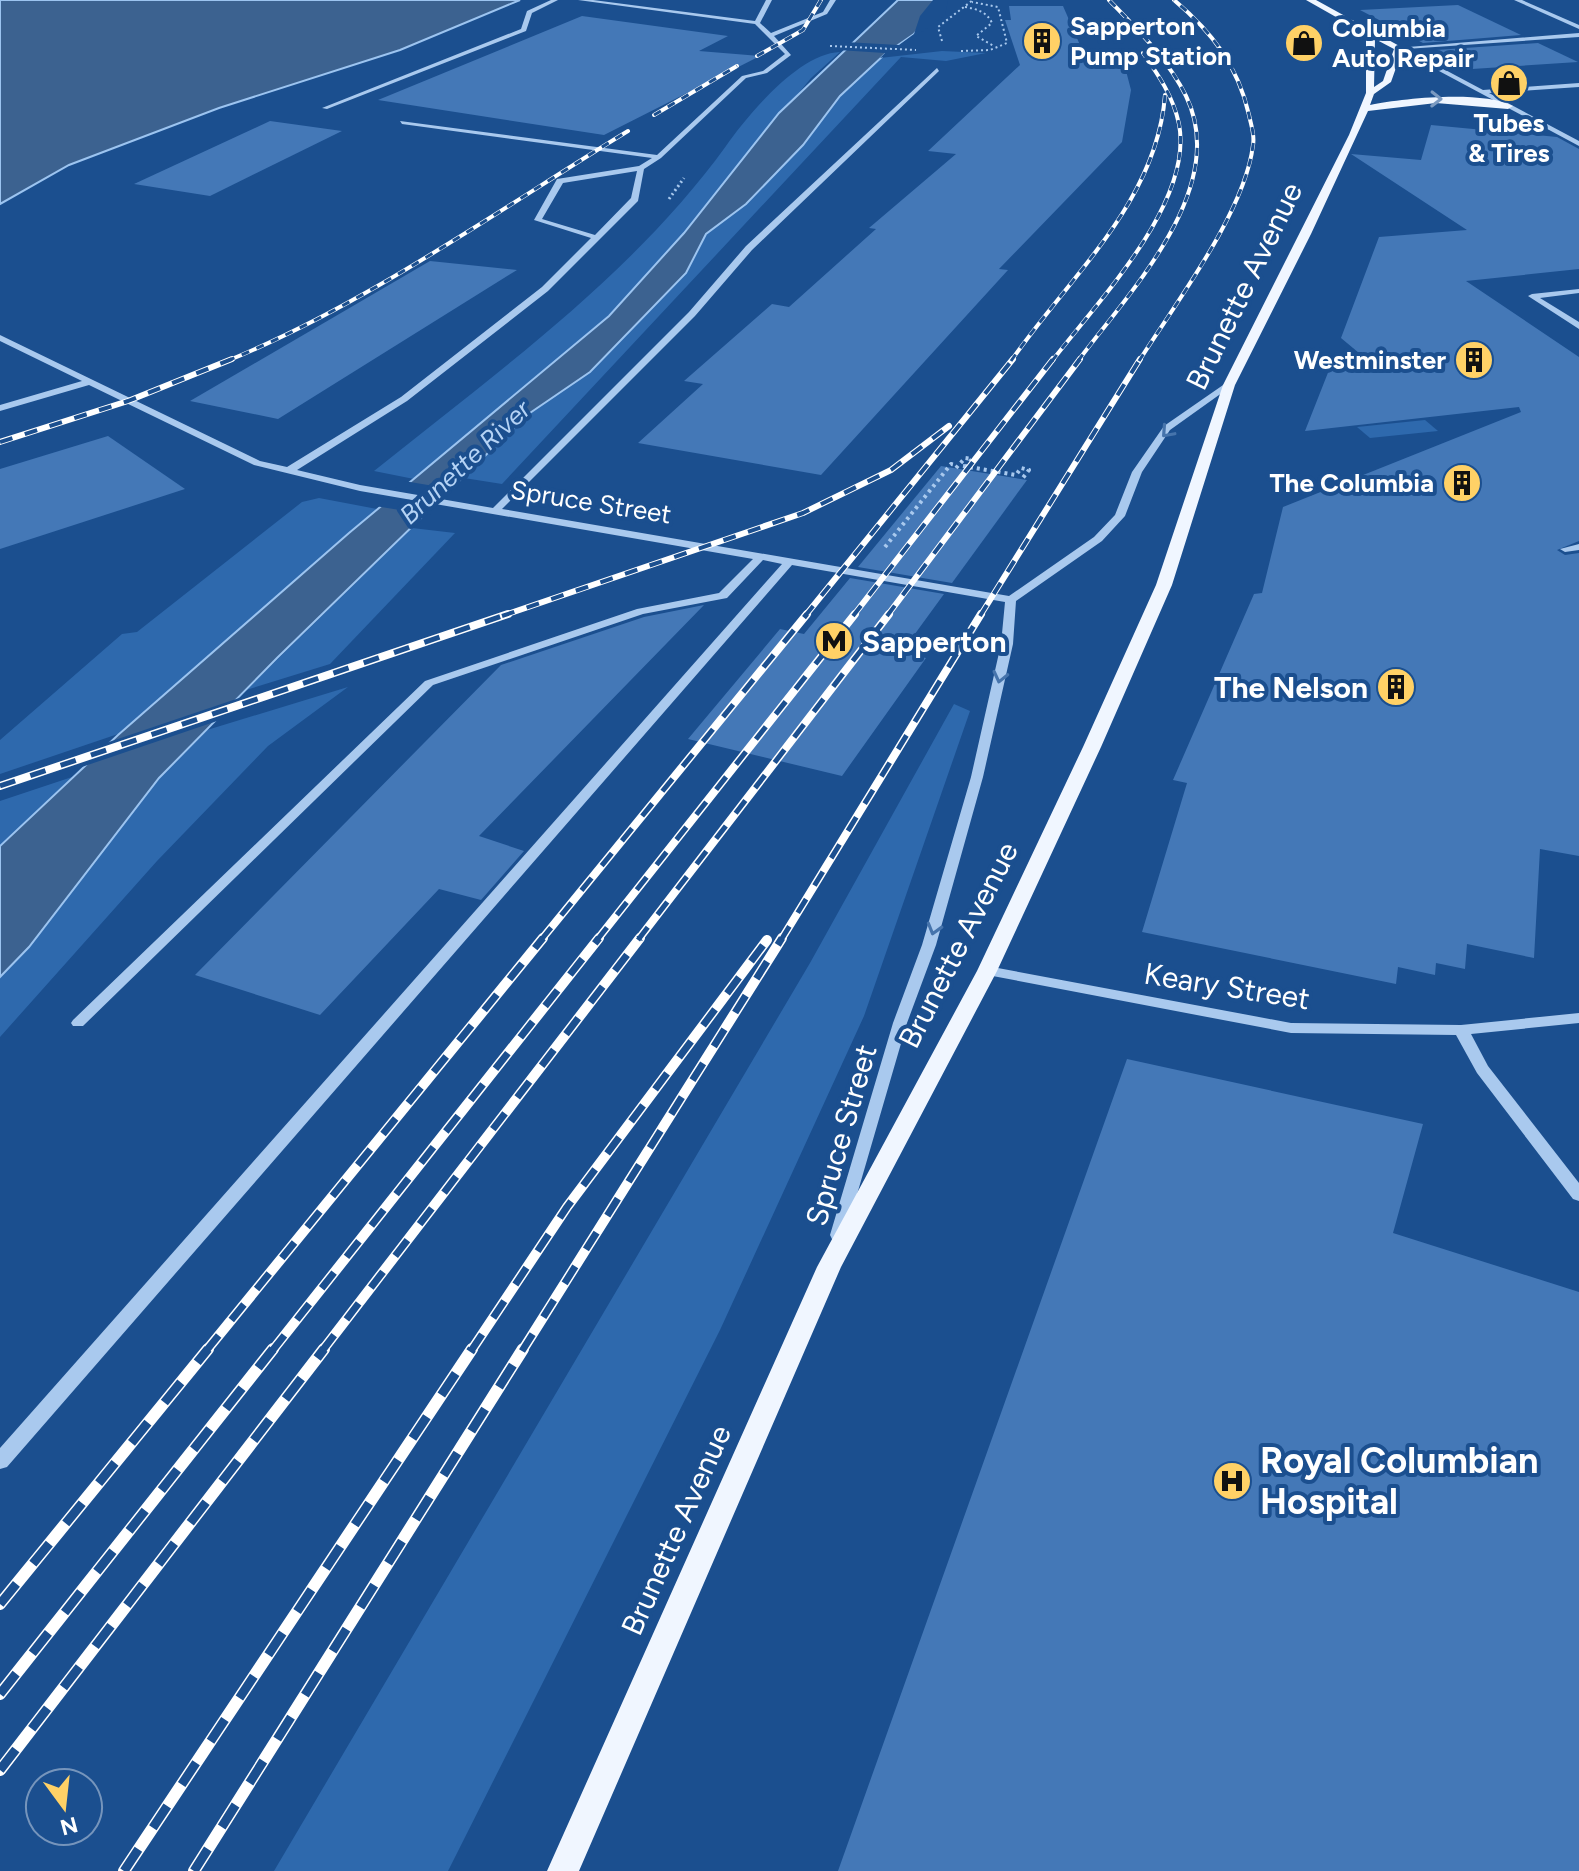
<svg xmlns="http://www.w3.org/2000/svg" width="1579" height="1871" viewBox="0 0 1579 1871" font-family="Figtree,sans-serif">
  <style>
    .green { fill: #2e69ad }
    .water { fill: #3c6290; stroke: #9cc4f0; stroke-width: 2 }
    .pier { fill: #1b4f8f }
    .building { fill: #4478b7 }
    .lines { fill: none; stroke-linecap: round; stroke-linejoin: round }
    .path-far2 { stroke: #a9c9ee; stroke-width: 2; stroke-dasharray: 2 3; stroke-linecap: butt }
    .path-far1 { stroke: #a9c9ee; stroke-width: 3; stroke-dasharray: 2 3; stroke-linecap: butt }
    .path { stroke: #a9c9ee; stroke-width: 4; stroke-dasharray: 3 4; stroke-linecap: butt }
    .minor { fill: #a9c9ee; fill-rule: evenodd }
    .major { fill: #f0f6ff; fill-rule: evenodd }
    .rail-far4-casing { stroke: #fff; stroke-width: 4 }
    .rail-far3-casing { stroke: #fff; stroke-width: 6 }
    .rail-far2-casing { stroke: #fff; stroke-width: 8 }
    .rail-far1-casing { stroke: #fff; stroke-width: 10 }
    .rail-casing { stroke: #fff; stroke-width: 12 }
    .rail-far4 { stroke: #1b4f8f; stroke-width: 3; stroke-dasharray: 8; stroke-linecap: butt }
    .rail-far3 { stroke: #1b4f8f; stroke-width: 4; stroke-dasharray: 13; stroke-linecap: butt }
    .rail-far2 { stroke: #1b4f8f; stroke-width: 5; stroke-dasharray: 16; stroke-linecap: butt }
    .rail-far1 { stroke: #1b4f8f; stroke-width: 7; stroke-dasharray: 20; stroke-linecap: butt }
    .rail { stroke: #1b4f8f; stroke-width: 9; stroke-dasharray: 26; stroke-linecap: butt }
    .oneway { stroke: #7b9ac1 }
    .oneway2 { stroke: #4674ac }
    .labels { text-anchor: middle; dominant-baseline: central; stroke-width: 8; stroke-linejoin: round; paint-order: stroke }
    .far-poi-label { font-size: 26px; font-weight: bold; fill: #fff; stroke: #1b4f8f; text-anchor: start }
    .far-water-label { font-size: 26px; font-style: italic; fill: #b5d3f5; stroke: #1b4f8f }
    .far-street-label { font-size: 26px; fill: #fff; stroke: #1b4f8f }
    .street-label { font-size: 30px; fill: #fff; stroke: #1b4f8f }
    .poi-label { font-size: 30px; font-weight: bold; fill: #fff; stroke: #1b4f8f; text-anchor: start }
    .near-poi-label { font-size: 36px; font-weight: bold; fill: #fff; stroke: #1b4f8f; text-anchor: start }
  </style>
  <rect width="100%" height="100%" fill="#1b4f8f"/>
  <g class="green">
    <path d="M942 51 986 53 946 61 901 57 502 484 464 478 527 415 590 372 686 273 706 234 746 204 803 145 840 96 880 58Z"/>
    <path d="M840 52 811 78 684 233 609 316 414 479 374 471C497 372 632 276 726 146 748 115 799 53 840 52Z"/>
    <path d="M1425 420 1438 431 1370 438 1357 427Z"/>
    <path d="M319 498 377 509 118 734 0 774V740L122 634 137 632 302 502Z"/>
    <path d="M412 528 455 533 330 664 246 690Z"/>
    <path d="M348 687 268 746 157 861 0 1037V977L29 947 159 778 207 730Z"/>
    <path d="M954 704 970 711 864 1016 720 1330 448 1871H274L810 963Z"/>
    <path d="M72 777 0 846V801Z"/>
  </g>
  <g class="water">
    <path d="M0 0H520L400 50 219 108 69 165 0 204Z"/>
    <path d="M898 0H944L914 34 885 54 840 96 803 145 746 204 706 234 686 273 590 372 527 415 277 658 159 778 29 947 0 977V846L118 735 349 533 609 316 684 233 779 113Z"/>
  </g>
  <g class="pier">
    <path d="M933 0H948L945 15 889 56 880 58 885 53 838 50 845 42 899 45 914 34 920 16Z"/>
    <path d="M404 481 458 490 431 515 375 506Z"/>
    <path d="M245 696 223 719 73 770 100 745Z"/>
  </g>
  <g class="building">
    <path d="M1458 5 1521 35 1423 43 1360 10Z"/>
    <path d="M1009 6H1063L1090 68 1125 67 1131 90 1122 142 999 269 1008 270 821 475 638 443 703 384 684 381 772 304 789 307 876 229 869 228 956 154 928 151 1020 65 1005 20H1011Z"/>
    <path d="M582 16 728 36 699 51 760 56 604 135 378 100Z"/>
    <path d="M1538 43 1578 62 1472 69 1436 50Z"/>
    <path d="M270 121 342 131 210 196 134 184Z"/>
    <path d="M1431 125 1557 137 1579 149V269L1466 281 1579 357V541L1557 550 1565 555 1579 553V856L1540 849 1534 958 1467 944 1465 969 1436 963 1435 975 1398 967 1396 984 1142 932 1187 783 1173 780 1254 594 1262 593 1283 507 1521 412 1519 407 1305 431 1331 365 1371 363 1341 338 1379 237 1467 230 1351 154 1421 160Z"/>
    <path d="M430 261 517 270 278 419 190 401Z"/>
    <path d="M108 436 185 489 0 549V469Z"/>
    <path d="M941 466 1027 480 952 583 858 567Z"/>
    <path d="M850 578 944 594 901 653 926 658 842 776 688 739 780 629 804 634Z"/>
    <path d="M704 605 479 836 524 851 481 900 439 889 320 1015 195 975 501 665 644 617Z"/>
    <path d="M1127 1059 1423 1124 1393 1233 1579 1292V1871H838Z"/>
  </g>
  <g class="lines">
    <g class="path-far2">
      <path d="M965 7C977 9 987 12 992 23L976 36 994 46"/>
      <path d="M942 41 938 27 973 0"/>
      <path d="M830 46 916 50"/>
      <path d="M961 51 990 50 1007 43 998 7 972 2"/>
    </g>
    <path class="path-far1" d="M669 199 684 178"/>
    <g class="path">
      <path d="M963 466 1016 475 1021 468 1029 470 1022 479"/>
      <path d="M956 468 965 458 972 459 966 467"/>
      <path d="M885 547 951 464 956 465"/>
    </g>
    <g class="minor">
      <path d="M551 0H558L532 13 526 31 327 109 322 108 521 29 527 11Z"/>
      <path d="M578 0H593L755 21 766 0H772L760 23 771 33 823 12 830 0H836L827 14 774 36 791 55 767 73 746 78 661 158 644 169 638 201 548 291 407 401 297 470 360 485 493 508 689 312 746 246 937 68 939 71 752 250 695 316 502 509 1009 596 1094 537 1115 515 1132 472 1164 426 1226 383 1233 385 1170 430 1142 472 1125 516 1102 541 1016 601 1013 644 983 777 936 945 907 1023 844 1239 838 1241 832 1239 830 1235 893 1023 922 945 971 777 1001 644 1005 602 792 565 7 1467 0 1469V1448L782 564 763 560 727 598 643 614 433 685 83 1026H73L71 1023 73 1020 425 681 637 609 719 593 753 559 360 491 254 465 89 385 0 411V405L82 381 0 341V335L260 461 287 467 401 397 542 287 591 238 534 220 557 179 639 166 652 158 402 124 400 121 657 155 742 76 763 71 785 54 755 24ZM637 171 631 198 595 235 542 219 563 183Z"/>
      <path d="M1514 0H1522L1579 25V29Z"/>
      <path d="M1579 33V37L1406 49 1483 90 1579 83V87L1489 93 1579 141V146L1396 48Z"/>
      <path d="M1579 289V293L1540 298 1579 322V329L1528 296 1532 294Z"/>
      <path d="M1579 544V550L1565 552 1560 549Z"/>
      <path d="M987 966 1291 1023 1461 1025 1579 1013V1023L1471 1034 1488 1066 1579 1183V1201L1573 1199 1477 1073 1456 1035 1291 1033 982 974 980 971Z"/>
    </g>
    <path class="major" d="M1306 0H1316L1403 48 1391 82 1374 94 1370 105C1403 98 1483 90 1513 106L1508 109 1436 103 1368 111 1311 234 1235 385 1172 585 1101 747 997 971 841 1267 579 1871H547L817 1267 977 971 1083 747 1156 585 1223 385 1349 135 1366 93V34ZM1375 39 1394 49 1383 81 1374 87Z"/>
    <defs>
      <g id="rail-far4">
        <path d="M757 56 803 30 821 0"/>
        <path d="M654 115 737 66"/>
        <path d="M227 361C365 305 500 209 628 131"/>
        <path d="M1011 361C1069 277 1157 202 1165 95"/>
        <path d="M1052 361C1097 302 1194 203 1179 124 1173 96 1159 76 1143 53"/>
        <path d="M1078 361C1129 292 1231 188 1186 96 1168 59 1137 29 1109 0"/>
        <path d="M1139 361C1175 304 1245 212 1253 145 1255 135 1251 125 1249 115 1238 66 1212 32 1174 0"/>
      </g>
      <g id="rail-far3">
        <path d="M0 442 128 401 232 359"/>
        <path d="M502 616 803 513 891 470 949 426"/>
        <path d="M805 616 1013 359"/>
        <path d="M853 616 1053 359"/>
        <path d="M887 616 1080 359"/>
        <path d="M980 616 1140 359"/>
      </g>
      <g id="rail-far2">
        <path d="M0 786 508 614"/>
        <path d="M541 940 807 614"/>
        <path d="M597 940 855 614"/>
        <path d="M638 940 889 614"/>
        <path d="M781 940 981 614"/>
      </g>
      <g id="rail-far1">
        <path d="M206 1351 543 938"/>
        <path d="M272 1351 599 938"/>
        <path d="M322 1351 640 938"/>
        <path d="M471 1351 567 1207 767 940"/>
        <path d="M522 1351 782 938"/>
      </g>
      <g id="rail">
        <path d="M0 1604 208 1349"/>
        <path d="M0 1694 273 1349"/>
        <path d="M0 1770 324 1349"/>
        <path d="M124 1871 472 1349"/>
        <path d="M194 1871 523 1349"/>
      </g>
    </defs>
    <use href="#rail-far4" class="rail-far4-casing"/>
    <use href="#rail-far3" class="rail-far3-casing"/>
    <use href="#rail-far2" class="rail-far2-casing"/>
    <use href="#rail-far1" class="rail-far1-casing"/>
    <use href="#rail" class="rail-casing"/>
    <use href="#rail-far4" class="rail-far4"/>
    <use href="#rail-far3" class="rail-far3"/>
    <use href="#rail-far2" class="rail-far2"/>
    <use href="#rail-far1" class="rail-far1"/>
    <use href="#rail" class="rail"/>
  </g>
  <defs><path id="oneway-chevron" d="M-2-3.5L2.5 0L-2 3.5" fill="none" stroke-width="1.6" stroke-linecap="round" stroke-linejoin="round" transform="scale(2)"/></defs>
  <use class="oneway" href="#oneway-chevron" transform="translate(1436 99) rotate(1)"/>
  <g class="oneway2">
    <use href="#oneway-chevron" transform="translate(1167 432) rotate(132)"/>
    <use href="#oneway-chevron" transform="translate(1000 677) rotate(103)"/>
    <use href="#oneway-chevron" transform="translate(934 929) rotate(106)"/>
  </g>
  <defs>
    <symbol id="building-disc" viewBox="-11 -11 22 22"><circle r="9.5" fill="#ffd166" stroke="#1b4f8f"/><path d="M-4-6H4V6H1V3H-1V6H-4ZM-2.5-4.3h1.7v1.8h-1.7ZM.8-4.3h1.7v1.8H.8ZM-2.5-1h1.7V.8h-1.7ZM.8-1h1.7V.8H.8Z" fill="#111"/></symbol>
    <symbol id="shop-disc" viewBox="-11 -11 22 22"><circle r="9.5" fill="#ffd166" stroke="#1b4f8f"/><path d="M-5-2.5h2.3a2.7 3.5 0 0 1 5.4 0H5L5.5 6h-11ZM-1.5-2.5h3a1.5 2.3 0 0 0-3 0Z" fill="#111"/></symbol>
    <symbol id="metro-disc" viewBox="-11 -11 22 22"><circle r="9.5" fill="#ffd166" stroke="#1b4f8f"/><path d="M-5.5 5V-5H-3L0 0L3-5H5.5V5H3V-.5L0 4L-3-.5V5Z" fill="#111"/></symbol>
    <symbol id="hospital-disc" viewBox="-11 -11 22 22"><circle r="9.5" fill="#ffd166" stroke="#1b4f8f"/><path d="M-5-5h3v3.5h4V-5h3V5h-3V1.5h-4V5h-3Z" fill="#111"/></symbol>
  </defs>
  <g fill-rule="evenodd">
    <use href="#building-disc" x="1020" y="19" width="44" height="44"/>
    <use href="#shop-disc" x="1282" y="21" width="44" height="44"/>
    <use href="#shop-disc" x="1487" y="61" width="44" height="44"/>
    <use href="#building-disc" x="1452" y="338" width="44" height="44"/>
    <use href="#building-disc" x="1440" y="461" width="44" height="44"/>
    <use href="#metro-disc" x="812" y="619" width="44" height="44"/>
    <use href="#building-disc" x="1374" y="665" width="44" height="44"/>
    <use href="#hospital-disc" x="1210" y="1459" width="44" height="44"/>
  </g>
  <g class="labels">
    <g class="far-poi-label">
      <text x="1070" y="26">Sapperton<tspan x="1070" dy="30">Pump Station</tspan></text>
      <text x="1332" y="28">Columbia<tspan x="1332" dy="30">Auto Repair</tspan></text>
      <text x="1509" y="123" text-anchor="middle">Tubes<tspan x="1509" dy="30">&amp; Tires</tspan></text>
      <text x="1446" y="360" text-anchor="end">Westminster</text>
      <text x="1434" y="483" text-anchor="end">The Columbia</text>
    </g>
    <g class="far-water-label">
      <text transform="translate(465 462) rotate(-43)">Brunette River</text>
    </g>
    <g class="far-street-label">
      <text transform="translate(591 502) rotate(9)">Spruce Street</text>
    </g>
    <g class="street-label">
      <text transform="translate(1244 286) rotate(-64)">Brunette Avenue</text>
      <text transform="translate(958 945) rotate(-63)">Brunette Avenue</text>
      <text transform="translate(1227 986) rotate(9)">Keary Street</text>
      <text transform="translate(841 1135) rotate(-74)">Spruce Street</text>
      <text transform="translate(676 1530) rotate(-66)">Brunette Avenue</text>
    </g>
    <g class="poi-label">
      <text x="862" y="641">Sapperton</text>
      <text x="1368" y="687" text-anchor="end">The Nelson</text>
    </g>
    <g class="near-poi-label">
      <text x="1260" y="1460">Royal Columbian<tspan x="1260" dy="41">Hospital</tspan></text>
    </g>
  </g>
  <g transform="translate(64 1807) rotate(165)"><circle r="38" fill="#1b4f8f" stroke="#7695bc" stroke-width="2"/>
  <path d="M0-6L14 30L0 20L-14 30Z" fill="#ffd166"/>
  <text y="-12" font-size="22" font-weight="bold" text-anchor="middle" fill="#ffffff">N</text>
  </g>
</svg>
